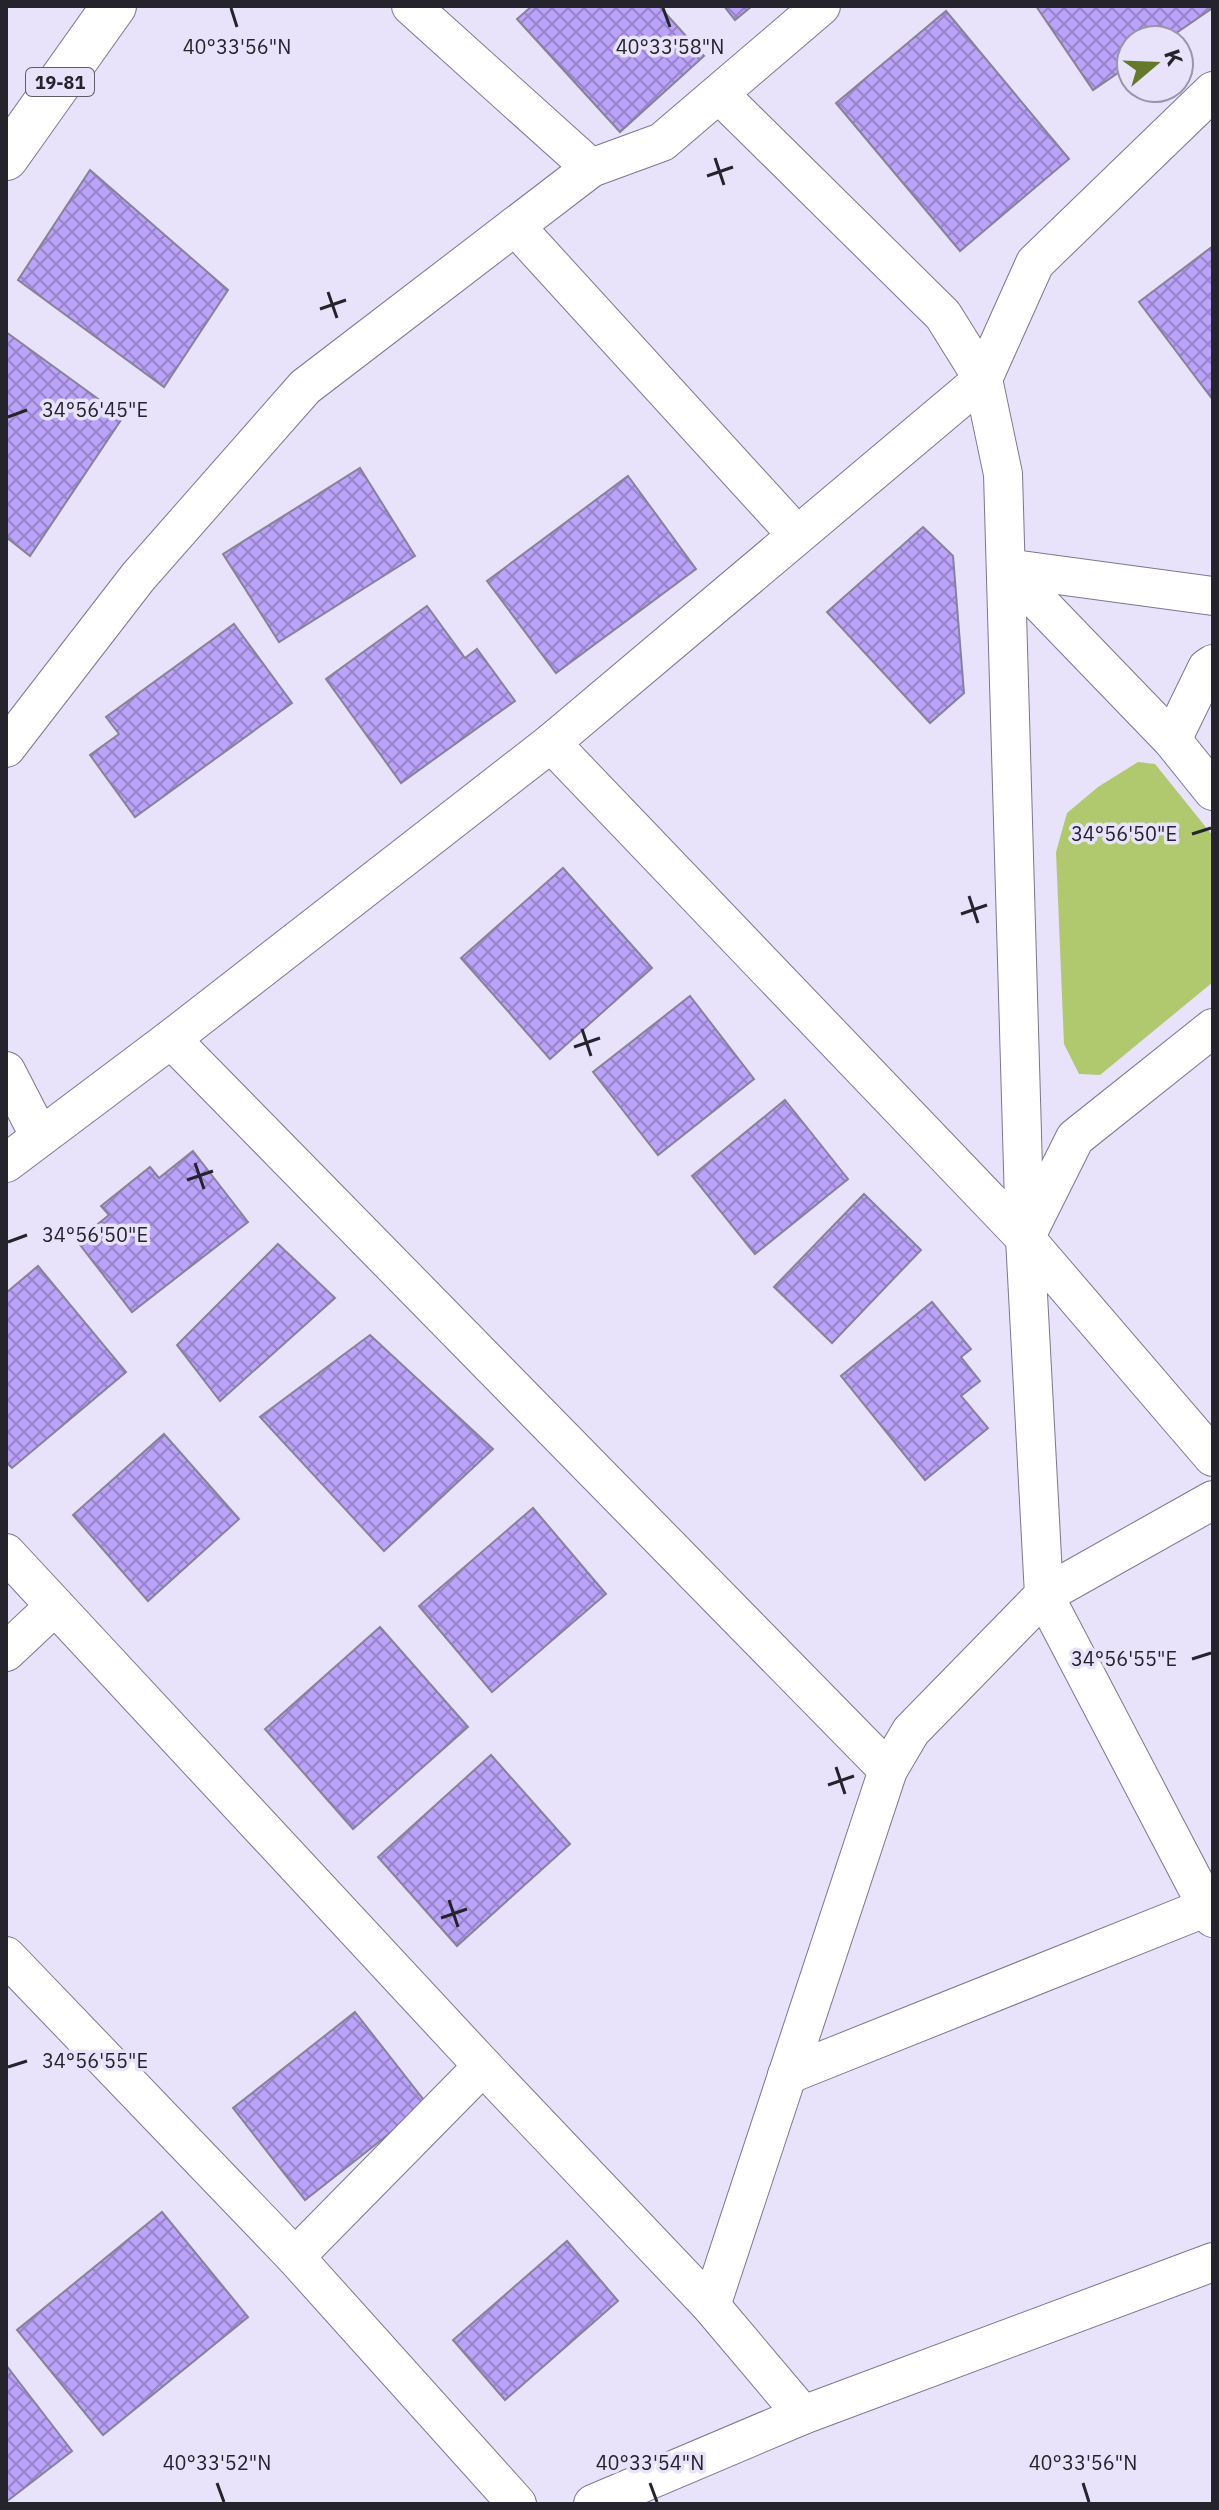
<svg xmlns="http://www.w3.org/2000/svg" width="1219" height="2510" viewBox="0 0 1219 2510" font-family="'IBM Plex Sans',sans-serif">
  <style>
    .park { fill: #b0c86e }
    .building { fill: url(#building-cross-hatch); stroke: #878298; stroke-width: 2 }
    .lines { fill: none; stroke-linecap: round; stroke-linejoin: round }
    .street-casing { stroke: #7c778d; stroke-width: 40 }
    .highway-casing { stroke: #7c778d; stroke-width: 46 }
    .street { stroke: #fff; stroke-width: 38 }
    .highway { stroke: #fff; stroke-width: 44 }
    .ticks { fill: none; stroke: #25232c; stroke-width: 3 }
    .labels { text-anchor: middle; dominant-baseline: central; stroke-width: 7; stroke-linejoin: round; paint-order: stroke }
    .shield { fill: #e8e3fb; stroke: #605d6a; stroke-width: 2 }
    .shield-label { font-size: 18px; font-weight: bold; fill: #25232c }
    .ticks-label { font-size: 20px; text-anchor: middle; fill: #25232c; stroke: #e8e3fb; stroke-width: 7; stroke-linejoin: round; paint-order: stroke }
  </style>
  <defs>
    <pattern id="building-cross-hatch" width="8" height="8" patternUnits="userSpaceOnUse" patternTransform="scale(2)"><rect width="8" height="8" fill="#baa3f9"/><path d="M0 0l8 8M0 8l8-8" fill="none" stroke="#9784ca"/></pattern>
  </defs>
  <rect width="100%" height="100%" fill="#e8e3fb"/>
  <path class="park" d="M1138 762 1155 764 1213 836V982L1100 1075 1079 1074 1064 1044 1056 852 1067 813 1098 787Z"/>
  <g class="building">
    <path d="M532 6H659L704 56 620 132 517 19Z"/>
    <path d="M724 6H752L735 20Z"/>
    <path d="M1036 6H1208L1211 9 1166 40H1131V64L1093 90Z"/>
    <path d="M946 11 1069 159 960 251 836 103Z"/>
    <path d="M90 170 228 290 164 387 18 280Z"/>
    <path d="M1213 246V400L1139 302Z"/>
    <path d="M6 332 123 417 30 556 6 537Z"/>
    <path d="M360 468 415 556 279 642 223 554Z"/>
    <path d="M628 476 696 569 556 673 487 581Z"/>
    <path d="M923 527 953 556 964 693 930 723 827 612Z"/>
    <path d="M427 606 465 658 477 649 515 701 401 783 326 679Z"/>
    <path d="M234 624 292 703 135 817 90 755 119 734 106 717Z"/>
    <path d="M563 868 652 968 550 1059 461 958Z"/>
    <path d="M690 996 754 1079 658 1155 593 1072Z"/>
    <path d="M785 1100 848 1179 755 1254 692 1176Z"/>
    <path d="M193 1151 248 1222 132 1312 77 1241 109 1215 101 1206 150 1167 159 1178Z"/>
    <path d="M864 1194 921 1250 832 1343 774 1287Z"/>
    <path d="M278 1244 335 1298 220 1401 177 1345Z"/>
    <path d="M38 1266 126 1372 12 1468 6 1462V1293Z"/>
    <path d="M932 1302 971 1349 961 1357 980 1381 961 1396 988 1428 925 1480 841 1376Z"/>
    <path d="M370 1335 493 1449 384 1551 260 1417Z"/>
    <path d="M164 1434 239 1519 148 1601 73 1515Z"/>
    <path d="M533 1508 606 1594 492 1692 419 1606Z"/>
    <path d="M380 1627 468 1727 353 1829 265 1729Z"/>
    <path d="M491 1755 570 1844 457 1946 378 1857Z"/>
    <path d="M355 2012 427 2104 305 2200 233 2108Z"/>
    <path d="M162 2212 248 2317 103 2435 17 2330Z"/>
    <path d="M567 2241 618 2301 505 2400 453 2340Z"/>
    <path d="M6 2365 72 2451 6 2502Z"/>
  </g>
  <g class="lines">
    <defs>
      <g id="street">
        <path d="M411 6 591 168"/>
        <path d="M515 226 797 535"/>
        <path d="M1006 568 1172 740 1213 791"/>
        <path d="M1006 568 1213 596"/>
        <path d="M1172 740 1207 668 1213 664"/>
        <path d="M551 743 1025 1238 1213 1457"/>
        <path d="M6 748 138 577 305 387 591 168 662 142 821 6"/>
        <path d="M171 1039 888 1770"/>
        <path d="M6 1071 40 1137"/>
        <path d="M6 1163 171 1039 551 743 983 379 1035 263 1213 91"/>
        <path d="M1028 1232 1075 1138 1213 1028"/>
        <path d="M1213 1500 1044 1595 1213 1918"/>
        <path d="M6 1553 483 2066 711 2306 803 2415"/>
        <path d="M6 1652 55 1606"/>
        <path d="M6 1956 295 2257 517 2504"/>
        <path d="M787 2075 1207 1907"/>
        <path d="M295 2257 483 2066"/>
        <path d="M711 2306 888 1770 911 1731 1044 1595 1025 1238 1003 474 983 379 943 315 719 94"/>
        <path d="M593 2504 803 2415 1213 2262"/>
      </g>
      <path id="highway" d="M6 158 114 6"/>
    </defs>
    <use href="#street" class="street-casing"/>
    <use href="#highway" class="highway-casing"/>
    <use href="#street" class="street"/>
    <use href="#highway" class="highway"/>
  </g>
  <path class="ticks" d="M231 8 237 27M663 8 670 27M715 158 724 185M707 176 733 167M328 292 337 318M320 309 346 300M8 417 27 410M1192 834 1211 828M969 896 978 923M961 914 987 905M582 1029 591 1056M574 1047 600 1038M195 1163 204 1189M187 1180 213 1171M8 1242 27 1235M1192 1659 1211 1653M836 1767 845 1794M828 1785 854 1776M449 1900 458 1927M441 1918 467 1909M8 2067 27 2061M217 2483 224 2502M650 2483 657 2502M1083 2483 1089 2502"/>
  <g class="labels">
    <rect class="shield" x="26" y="68" width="68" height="28" rx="6"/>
    <g class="shield-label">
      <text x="60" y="82">19-81</text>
    </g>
  </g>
  <g class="ticks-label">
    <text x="237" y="54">40°33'56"N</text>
    <text x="670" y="54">40°33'58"N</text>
    <text x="95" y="417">34°56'45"E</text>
    <text x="1124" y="841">34°56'50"E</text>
    <text x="95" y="1242">34°56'50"E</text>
    <text x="1124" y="1666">34°56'55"E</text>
    <text x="95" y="2068">34°56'55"E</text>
    <text x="217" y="2470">40°33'52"N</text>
    <text x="650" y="2470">40°33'54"N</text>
    <text x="1083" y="2470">40°33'56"N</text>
  </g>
  <rect width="1219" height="2510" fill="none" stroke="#25232c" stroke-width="16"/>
  <g transform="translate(1155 64) rotate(71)"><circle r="38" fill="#e8e3fb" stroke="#9a96a8" stroke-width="2"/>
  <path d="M0-6L14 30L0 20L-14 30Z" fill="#647929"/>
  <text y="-12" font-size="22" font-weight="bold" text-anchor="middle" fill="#25232c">K</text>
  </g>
</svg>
